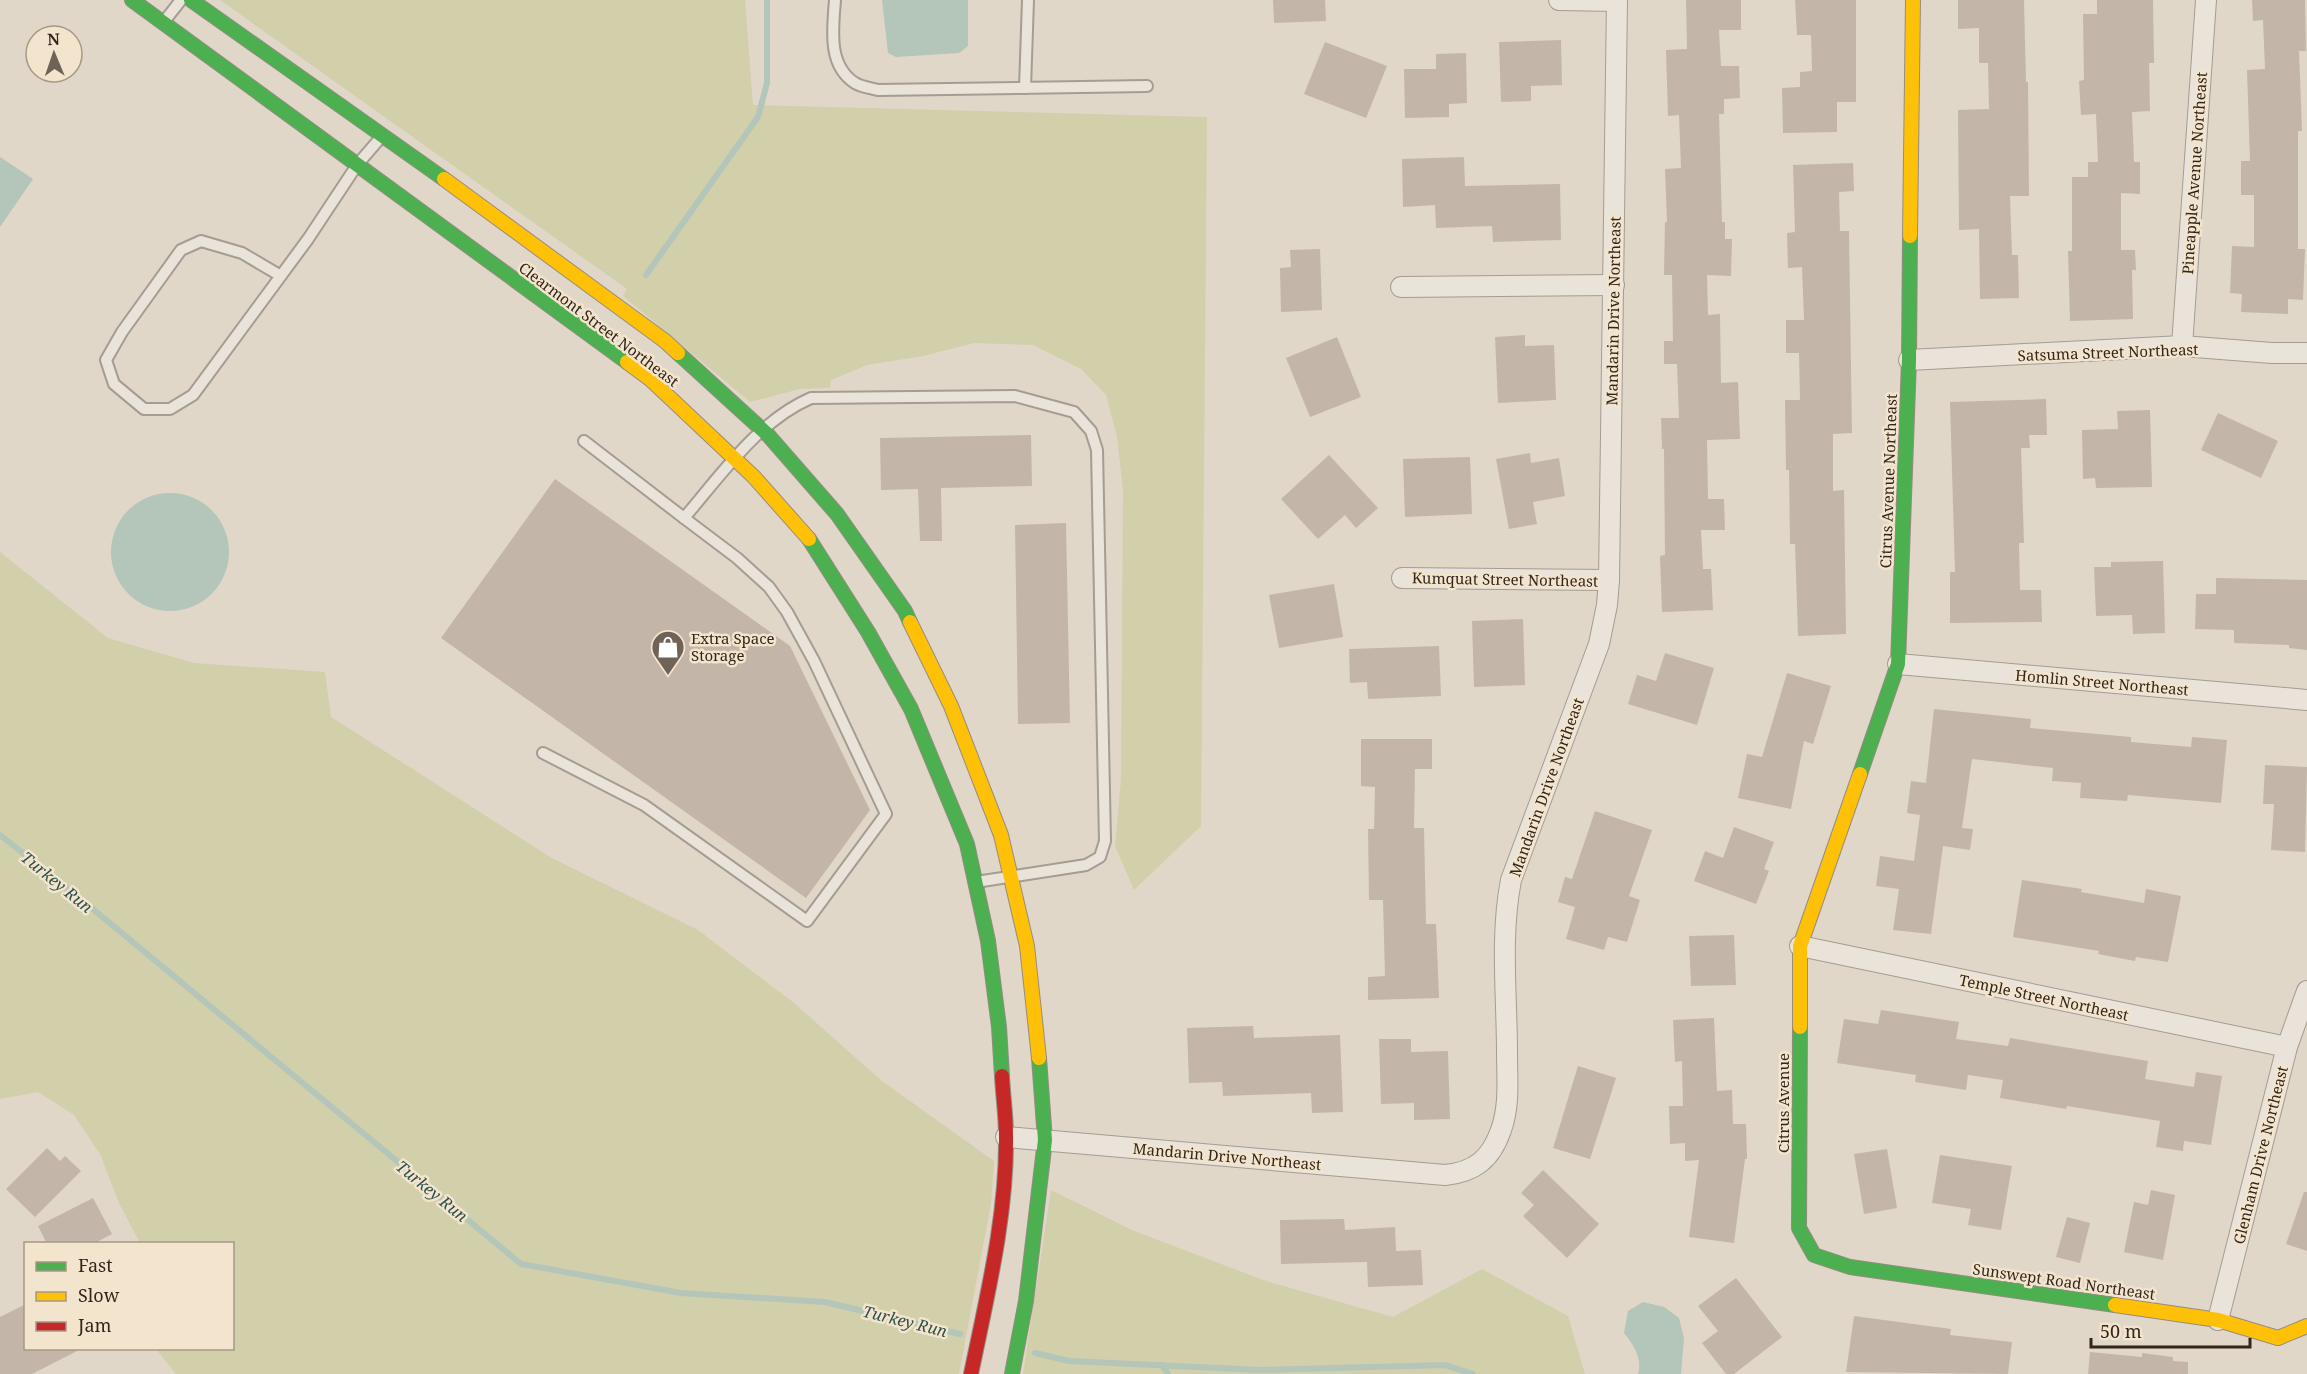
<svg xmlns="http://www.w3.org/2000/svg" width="2307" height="1374" viewBox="0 0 2307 1374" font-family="'Noto Serif',serif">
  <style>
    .green { fill: #d2cfab }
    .water { fill: #b4c5b9 }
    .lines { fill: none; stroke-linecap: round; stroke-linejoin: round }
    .stream { stroke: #b4c5b9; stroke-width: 6 }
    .building { fill: #c4b5a9 }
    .lane-casing { stroke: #a59c92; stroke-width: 14 }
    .street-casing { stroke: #a59c92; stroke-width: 22 }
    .fast-casing { stroke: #958c82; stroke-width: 16 }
    .slow-casing { stroke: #958c82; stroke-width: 16 }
    .jam-casing { stroke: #958c82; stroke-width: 16 }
    .lane { stroke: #e9e3da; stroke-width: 10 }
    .street { stroke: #e9e3da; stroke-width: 20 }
    .fast { stroke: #4caf50; stroke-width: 14 }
    .slow { stroke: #ffc107; stroke-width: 14 }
    .jam { stroke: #c62828; stroke-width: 14 }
    .labels { text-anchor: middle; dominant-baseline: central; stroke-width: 5; stroke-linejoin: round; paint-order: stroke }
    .street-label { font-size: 15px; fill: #32251c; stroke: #f3e5cd }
    .poi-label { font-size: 15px; fill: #32251c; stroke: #f3e5cd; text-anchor: start }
    .water-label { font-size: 16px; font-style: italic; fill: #2c524c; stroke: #f3e5cd }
  </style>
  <rect width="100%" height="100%" fill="#e0d7c8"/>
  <g class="green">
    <path d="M220 0H745L753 105 1207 117 1201 826 1134 890 1115 846 1121 779 1123 490 1117 437 1106 395 1081 369 1033 345 974 343 923 356 867 365 831 380 830 388 800 389 750 402 623 296 627 289Z"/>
    <path d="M0 552 108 638 194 663 325 672 331 717 552 858 698 930 794 1003 882 1081 994 1161 991 1204 959 1374H176L156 1349 232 1348V1244L140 1243 119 1203 100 1154 74 1115 38 1092 0 1099Z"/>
    <path d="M1051 1190 1134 1231 1266 1281 1393 1317 1482 1269 1568 1316 1585 1374H1023Z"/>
  </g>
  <g class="water">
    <path d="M882 0H968V46L959 53 896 57 888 53Z"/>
    <path d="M0 157 33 179 0 227Z"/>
    <circle cx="170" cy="552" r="59"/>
    <path d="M1643 1302 1664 1307 1679 1318 1684 1338 1681 1374H1638C1643 1359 1633 1344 1624 1333L1628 1311Z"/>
  </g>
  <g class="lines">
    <g class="stream">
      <path d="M646 275 758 117 767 83V0"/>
      <path d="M0 835 70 890 521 1264 681 1293 825 1302 960 1334"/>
      <path d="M1035 1353 1069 1361 1261 1370 1445 1365 1473 1374"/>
      <path d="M1162 1365 1168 1374"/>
    </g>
  </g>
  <g class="building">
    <path d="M1273 0H1325L1326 21 1274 23Z"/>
    <path d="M1686 0H1741V30H1719L1721 66H1739L1740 98 1724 99V114H1719L1722 222H1725V239H1732L1731 276 1707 275 1708 315 1720 314 1721 383 1738 382 1740 439 1707 440 1708 499H1724L1725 530H1701L1703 569H1711L1713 610 1662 612 1660 556 1665 555 1664 449H1662L1661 418H1679L1677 364H1664V341H1673L1672 275H1664L1665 222H1667L1665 169 1681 168 1679 115 1668 116 1666 50 1687 49Z"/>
    <path d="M1795 0H1856V102H1837V132L1783 133 1782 88 1800 87V72L1812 71 1811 35H1797Z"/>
    <path d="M1958 0H2024L2026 82H2028L2029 196H2010L2012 255H2018L2019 298 1980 299 1979 229 1959 230 1958 110 1989 109 1988 63H1979V28L1958 29Z"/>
    <path d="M2097 0H2153L2154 63H2149L2150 111 2132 112 2134 162H2140V194L2121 193V250H2135L2136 270H2132L2133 319 2070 321 2068 251H2072V177H2088V162H2098L2096 114 2081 115 2079 81 2084 80 2083 14H2097Z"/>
    <path d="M2252 0H2305L2306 51H2299L2302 131H2298V249H2305L2303 300 2288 299V314L2241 312 2242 294 2230 293 2232 246 2254 247V195H2241V161H2250L2247 70 2265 69 2263 20 2253 21Z"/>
    <path d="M1561 40 1562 85 1531 86V101L1501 102 1499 42Z"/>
    <path d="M1325 42 1387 66 1366 118 1304 94Z"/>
    <path d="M1466 53 1467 103 1449 104V117L1405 118 1404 69H1436V54Z"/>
    <path d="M1464 157 1465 186 1560 184 1561 240 1493 242 1492 226 1436 228 1435 205 1403 207 1402 159Z"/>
    <path d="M1853 163 1854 191 1839 192 1840 231H1849L1852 433 1833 434V491L1844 490 1846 634 1798 636 1795 544H1790L1789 470H1786L1785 400H1800L1799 353H1786V320H1804L1802 267 1788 268 1787 233 1795 232 1793 165Z"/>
    <path d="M1320 249 1322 310 1281 312 1280 268 1291 267 1290 250Z"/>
    <path d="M1525 335V346L1554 345 1556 400 1498 403 1495 337Z"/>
    <path d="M1337 337 1361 397 1310 417 1286 358Z"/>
    <path d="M2046 399 2047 435H2029L2030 448H2021L2024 543H2019L2020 590H2041L2042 622 1950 623V572H1955L1950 402Z"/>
    <path d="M2150 410 2152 487 2096 488 2095 478 2083 479 2082 430 2118 429 2117 411Z"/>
    <path d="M2218 413 2278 441 2261 478 2201 450Z"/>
    <path d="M1031 435 1032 486 941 488 942 541H920L918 489 881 490 880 438Z"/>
    <path d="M1530 453 1531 463 1559 458 1565 496 1533 502 1537 524 1509 529 1496 459Z"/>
    <path d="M1329 455 1378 508 1356 528 1345 515 1318 539 1281 499Z"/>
    <path d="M1470 457 1472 514 1405 517 1403 459Z"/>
    <path d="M555 479 790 646 870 810 806 898 441 638Z"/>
    <path d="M1066 523 1070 723 1018 724 1015 525Z"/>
    <path d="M2163 561 2165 633 2133 634 2132 615 2096 616 2094 567H2111V562Z"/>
    <path d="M2216 578 2307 580V650L2289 648V645L2234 643V630L2195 629 2196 594H2216Z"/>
    <path d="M1334 584 1343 637 1279 648 1269 595Z"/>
    <path d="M1523 619 1525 685 1474 687 1472 621Z"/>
    <path d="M1439 646 1441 696 1368 699 1367 682 1350 683 1349 649Z"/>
    <path d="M1665 653 1714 668 1697 725 1628 704 1637 675 1656 681Z"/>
    <path d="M1787 673 1831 686 1813 744 1804 741 1791 809 1738 798 1747 754 1762 757Z"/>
    <path d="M1934 709 2031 719 2030 728 2131 737V742L2191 747 2192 737 2227 740 2221 803 2128 795 2127 801 2080 798 2081 783 2052 781 2053 768 1972 759 1962 828 1973 829 1970 850 1943 846 1931 934 1893 930 1899 889 1876 886 1880 856 1914 861 1920 815 1907 813 1911 781 1926 783Z"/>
    <path d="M1361 739H1432V769H1415L1414 828H1424L1426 924H1436L1439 998 1368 1000V977L1385 976 1383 900H1369L1368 829H1374L1375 787 1361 786Z"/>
    <path d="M2265 765 2307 767 2305 852 2271 850 2274 804H2263Z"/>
    <path d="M1595 811 1652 830 1629 896 1640 900 1627 942 1608 937 1604 950 1566 939 1575 907 1558 902 1565 877 1572 879Z"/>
    <path d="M1734 827 1774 842 1764 869 1769 871 1756 904 1694 881 1705 851 1723 858Z"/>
    <path d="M2022 880 2082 889 2081 892 2144 903 2146 889 2181 896 2168 962 2136 957 2135 961 2098 954 2099 951 2013 937Z"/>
    <path d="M1734 935 1736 985 1691 986 1689 936Z"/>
    <path d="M1881 1010 1959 1022 1956 1039 2008 1046 2010 1038 2148 1061 2145 1079 2194 1087 2196 1072 2222 1076 2211 1145 2184 1141 2183 1151 2156 1147 2160 1121 2067 1106 2066 1109 2000 1098 2003 1080 1968 1075 1966 1090 1915 1082 1916 1075 1837 1063 1844 1019 1878 1024Z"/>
    <path d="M1714 1018 1717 1091 1732 1090 1733 1124H1746L1747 1159H1745L1734 1243 1689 1237 1699 1160 1685 1161V1143L1670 1144 1669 1106H1683L1682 1061 1675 1062 1673 1020Z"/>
    <path d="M1253 1026 1254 1038 1340 1035 1343 1112 1312 1113 1311 1093 1223 1096 1222 1082 1189 1083 1187 1028Z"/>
    <path d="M1379 1039H1411V1052L1448 1051 1450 1119 1414 1120V1103L1381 1104Z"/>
    <path d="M1578 1066 1616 1078 1590 1159 1553 1148Z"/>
    <path d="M47 1148 60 1161 65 1156 81 1171 35 1217 6 1189Z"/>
    <path d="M1887 1149 1897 1208 1864 1214 1854 1154Z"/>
    <path d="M1940 1155 2012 1166 2001 1230 1968 1225 1971 1209 1932 1203Z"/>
    <path d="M1543 1170 1599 1224 1567 1258 1523 1216 1534 1205 1521 1193Z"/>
    <path d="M2151 1190 2175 1195 2163 1260 2124 1252 2134 1202 2148 1205Z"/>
    <path d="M2304 1192H2307V1251L2286 1244Z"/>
    <path d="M93 1198 112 1234 93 1244H47L38 1226Z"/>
    <path d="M2067 1217 2090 1223 2080 1263 2056 1257Z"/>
    <path d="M1344 1219 1345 1230 1395 1227 1396 1251 1421 1250 1423 1285 1368 1287 1367 1262 1281 1264 1280 1220Z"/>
    <path d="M1736 1278 1782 1337 1734 1374H1726L1702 1343 1718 1331 1698 1306Z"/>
    <path d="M26 1304V1348H83L32 1374H0V1317Z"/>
    <path d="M1854 1316 1951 1329 1950 1335 2012 1342 2008 1374 1846 1372Z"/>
    <path d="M2090 1352 2142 1357V1353L2173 1357V1361L2188 1362V1374H2088Z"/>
  </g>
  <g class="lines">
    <defs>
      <g id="lane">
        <path d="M835 0C833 28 827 65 855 83 861 87 871 88 878 90L1147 86"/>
        <path d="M163 23 181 0"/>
        <path d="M1025 88 1028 0"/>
        <path d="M281 276 242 253 201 241 181 250 122 332 106 360 114 384 144 409H170L193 395 308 239 357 165 382 136"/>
        <path d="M584 441 684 518C721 475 758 421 811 398L1015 396 1074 412 1091 431 1097 450 1105 841 1100 857 1086 865 976 882"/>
        <path d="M543 753 644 805 807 921 886 814 814 661 787 612 769 587 737 558 684 518"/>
      </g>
      <g id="street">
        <path d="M1559 0 1617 1"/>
        <path d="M1401 287 1614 285"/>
        <path d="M2182 346 2206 0"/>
        <path d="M1909 360 2182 346 2272 353H2307"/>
        <path d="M1402 578 1609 580"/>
        <path d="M1898 664 2307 700"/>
        <path d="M1800 946 2287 1047"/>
        <path d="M1006 1137 1445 1175C1475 1172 1491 1159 1501 1130 1510 1105 1507 1079 1507 1053 1507 995 1500 937 1511 880L1599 644 1607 605 1609 580 1617 0"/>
        <path d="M2218 1320 2287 1047 2307 991"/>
      </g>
      <g id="fast">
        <path d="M132 0 627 362"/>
        <path d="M191 0 444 179"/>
        <path d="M678 353 768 435 837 514 905 611 910 622"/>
        <path d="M809 539 868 632 911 709 967 844 988 941 999 1027 1002 1076"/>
        <path d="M1860 774 1898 664 1909 360 1910 236"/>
        <path d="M1800 1027 1799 1228 1814 1255 1850 1267 2115 1305"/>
        <path d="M1012 1374 1026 1301 1045 1140 1039 1058"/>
      </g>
      <g id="slow">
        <path d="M444 179 665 341 678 353"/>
        <path d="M1910 236 1913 0"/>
        <path d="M627 362 650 379 754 477 809 539"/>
        <path d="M910 622 951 706 1001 835 1027 946 1039 1058"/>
        <path d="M1800 1027V946L1860 774"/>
        <path d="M2115 1305 2218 1320 2278 1338 2307 1326"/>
      </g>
      <path id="jam" d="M971 1374C987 1296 1007 1216 1006 1136 1006 1116 1003 1096 1002 1076"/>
    </defs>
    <use href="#lane" class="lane-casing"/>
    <use href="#street" class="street-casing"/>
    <use href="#fast" class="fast-casing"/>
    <use href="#slow" class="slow-casing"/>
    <use href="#jam" class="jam-casing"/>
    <use href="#lane" class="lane"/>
    <use href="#street" class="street"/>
    <use href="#fast" class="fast"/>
    <use href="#slow" class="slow"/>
    <use href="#jam" class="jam"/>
  </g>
  <defs>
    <symbol id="shop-pin" viewBox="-11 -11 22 30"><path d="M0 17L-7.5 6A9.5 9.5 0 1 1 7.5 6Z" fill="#6f6358" stroke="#f3e5cd"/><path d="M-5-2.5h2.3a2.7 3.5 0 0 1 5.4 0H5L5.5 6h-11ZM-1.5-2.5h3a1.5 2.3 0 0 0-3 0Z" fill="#fff"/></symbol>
  </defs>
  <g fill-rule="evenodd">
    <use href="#shop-pin" x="649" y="628" width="38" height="52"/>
  </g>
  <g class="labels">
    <g class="street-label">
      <text transform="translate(2194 173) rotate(-86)">Pineapple Avenue Northeast</text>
      <text transform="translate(1613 311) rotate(-89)">Mandarin Drive Northeast</text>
      <text transform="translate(599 324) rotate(37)">Clearmont Street Northeast</text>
      <text transform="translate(2108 352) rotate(-2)">Satsuma Street Northeast</text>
      <text transform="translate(1888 481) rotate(-88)">Citrus Avenue Northeast</text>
      <text transform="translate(1505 579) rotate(1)">Kumquat Street Northeast</text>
      <text transform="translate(2102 682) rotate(5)">Homlin Street Northeast</text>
      <text transform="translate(1546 787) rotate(-70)">Mandarin Drive Northeast</text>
      <text transform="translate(2044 997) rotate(12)">Temple Street Northeast</text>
      <text transform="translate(1783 1103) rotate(-90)">Citrus Avenue</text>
      <text transform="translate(2260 1155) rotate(-76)">Glenham Drive Northeast</text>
      <text transform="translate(1227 1156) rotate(5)">Mandarin Drive Northeast</text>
      <text transform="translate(2064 1281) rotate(8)">Sunswept Road Northeast</text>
    </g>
    <g class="poi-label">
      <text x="691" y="638">Extra Space<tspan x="691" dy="17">Storage</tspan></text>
    </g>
    <g class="water-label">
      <text transform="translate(57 882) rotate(39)">Turkey Run</text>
      <text transform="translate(432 1191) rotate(39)">Turkey Run</text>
      <text transform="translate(905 1321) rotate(14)">Turkey Run</text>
    </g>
  </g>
  <rect x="24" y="1242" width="210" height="108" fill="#f3e5cd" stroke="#a69886" stroke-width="1.5"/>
  <rect x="36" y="1262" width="30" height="9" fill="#4caf50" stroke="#a69886" stroke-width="1.5"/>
  <text x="78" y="1272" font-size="18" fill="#32251c">Fast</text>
  <rect x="36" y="1292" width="30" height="9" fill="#ffc107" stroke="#a69886" stroke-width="1.5"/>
  <text x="78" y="1302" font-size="18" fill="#32251c">Slow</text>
  <rect x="36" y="1322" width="30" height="9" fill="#c62828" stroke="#a69886" stroke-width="1.5"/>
  <text x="78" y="1332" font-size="18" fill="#32251c">Jam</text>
  <g transform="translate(54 54) rotate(358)"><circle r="28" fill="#f3e5cd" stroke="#a69886" stroke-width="1.5"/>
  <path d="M0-4.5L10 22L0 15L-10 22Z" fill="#6f6358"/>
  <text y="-9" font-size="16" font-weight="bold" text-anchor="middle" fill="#32251c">N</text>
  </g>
  <path d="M2091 1338v9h159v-9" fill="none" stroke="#32251c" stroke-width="3"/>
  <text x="2100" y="1338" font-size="18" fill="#32251c" stroke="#f3e5cd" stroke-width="4.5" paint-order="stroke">50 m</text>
</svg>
